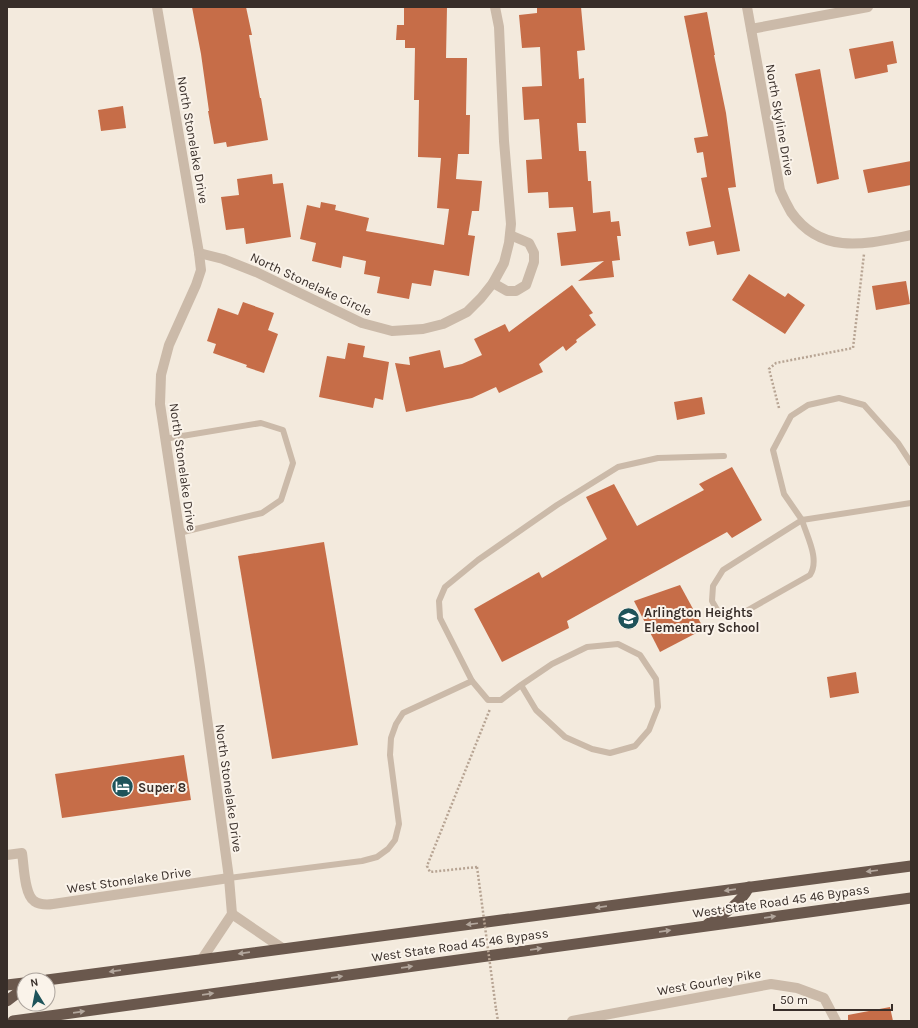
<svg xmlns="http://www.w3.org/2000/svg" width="918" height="1028" viewBox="0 0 918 1028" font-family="Karla,sans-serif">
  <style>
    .building { fill: #c66d48 }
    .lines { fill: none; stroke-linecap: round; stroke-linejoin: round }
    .path { stroke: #b7a493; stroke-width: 2.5; stroke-dasharray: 2 2; stroke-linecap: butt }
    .service { stroke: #cbbaa9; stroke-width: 6 }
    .minor { stroke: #cbbaa9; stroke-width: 10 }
    .trunk { stroke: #6a584d; stroke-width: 11 }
    .path-bridge { stroke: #b7a493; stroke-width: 2.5; stroke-dasharray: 2 2; stroke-linecap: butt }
    .oneway { fill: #b2a69c }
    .labels { text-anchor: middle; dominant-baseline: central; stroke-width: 4; stroke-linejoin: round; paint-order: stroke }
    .street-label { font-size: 13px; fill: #382e29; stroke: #faf3ea }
    .poi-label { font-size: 13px; font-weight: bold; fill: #382e29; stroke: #faf3ea; text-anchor: start }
  </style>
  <rect width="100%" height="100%" fill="#f3eadd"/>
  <g class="building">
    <path d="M192 7H246L252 35H249L260 98H261L268 140 227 147 226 142 214 144 208 111H209L201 54Z"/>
    <path d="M404 7H447L446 58H467L466 115H470L469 154H458L456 179 482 181 479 211H472L468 235 475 236 469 276 434 270 431 286 412 283 409 299 377 293 380 277 364 274 366 261 343 256 341 268 312 261 316 243 300 239 307 205 320 208 321 202 336 205 335 210 369 218 366 231 444 245 449 209 437 208 441 158 418 157 419 100H414L415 48H405V40H396L397 25H404Z"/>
    <path d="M537 7H581L585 50 577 51 579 79 584 78 586 123H577L579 151H586L588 181H591L593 213 610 211 611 222 619 221 621 236H617L620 260 612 261 614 277 578 281 604 261 561 266 557 233 576 231 573 207 549 208 548 192 528 193 526 160 542 159 539 119 524 120 522 87 542 86 540 47 522 48 519 15 537 13Z"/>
    <path d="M707 12 715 55H714L726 113 736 187 728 188 740 251 717 255 714 241 689 246 686 232 711 227 701 178 707 177 703 152 697 153 694 138 708 136 684 16Z"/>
    <path d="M893 41 897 63 887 65 888 72 855 79 849 49Z"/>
    <path d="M820 69 839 179 817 184 795 74Z"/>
    <path d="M123 106 126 128 101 131 98 110Z"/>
    <path d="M911 161V185L868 193 863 170Z"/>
    <path d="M272 174 273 184 283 183 291 237 246 244 244 228 226 230 221 197 239 195 237 179Z"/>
    <path d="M749 274 785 297 788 293 805 305 785 334 732 300Z"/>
    <path d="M906 281 910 304 876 310 872 286Z"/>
    <path d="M572 285 593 313 589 315 596 325 576 340 577 342 566 351 563 346 539 364 543 372 499 393 496 387 472 398 406 412 395 363 410 365 409 357 440 350 444 368 462 364 482 355 474 339 505 324 509 332Z"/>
    <path d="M243 302 274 313 268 330 278 334 264 373 246 367 247 365 213 353 216 344 207 341 218 308 238 315Z"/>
    <path d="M348 343 365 346 363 357 389 362 383 400 375 398 373 408 319 397 327 356 345 359Z"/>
    <path d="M702 397 705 414 677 420 674 402Z"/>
    <path d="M732 467 762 520 732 538 727 532 567 621 569 628 502 662 474 609 539 572 542 578 607 539 586 497 614 484 637 526 704 490 699 484Z"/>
    <path d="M324 542 358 745 272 759 238 556Z"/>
    <path d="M680 585 704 629 660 652 634 601Z"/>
    <path d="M856 672 859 693 830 698 827 677Z"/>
    <path d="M184 755 191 800 62 818 55 774Z"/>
    <path d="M890 1007 893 1021H848V1015Z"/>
  </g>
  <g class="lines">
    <g class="path">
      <path d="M779 408 769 369 776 363 853 348 864 254"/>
      <path d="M477 867 430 872 427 866 490 709"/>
      <path d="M496 1009 498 1021"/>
    </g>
    <g class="service">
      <path d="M164 439 261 423 283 430 293 463 281 500 262 513 179 533"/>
      <path d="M911 463 898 443 864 405 839 398 808 405 791 416 773 450 784 494 802 520 911 503"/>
      <path d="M802 520C807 537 820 559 810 575L741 614 727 616 719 613 712 601 713 586 723 570Z"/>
      <path d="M472 681 488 700H501L521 685 552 664 587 647 618 644 640 655 656 679 658 707 649 730 635 746 610 753 592 749 565 737 536 710 521 685"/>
      <path d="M229 878 362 861 377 857 388 849 395 840 399 824 390 755 391 738 396 724 403 713 472 681 440 618 439 601 445 587 478 560 557 505 618 467 658 458 724 456"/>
    </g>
    <g class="minor">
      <path d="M157 7 199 253 201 270 196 285 169 345 161 375 160 404 200 667 229 878 232 914 202 959"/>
      <path d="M747 7 780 190C783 197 787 205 791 212 822 256 866 244 911 235"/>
      <path d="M751 29 868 7"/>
      <path d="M199 253 223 259 256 272 362 323 392 331 423 329 443 324 467 312 481 298 493 283 504 263 509 243 511 224 504 141 499 27 495 7"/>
      <path d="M493 283 507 291H516L526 285 534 262V253L529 243 510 235"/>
      <path d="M7 855 22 853C24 865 24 894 34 901 40 905 46 905 53 904L229 878"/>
      <path d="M232 914 282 948"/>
      <path d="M572 1021 771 984 797 988 824 998 836 1021"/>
    </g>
    <g class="trunk">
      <path d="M708 924C724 914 740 904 749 887"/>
      <path d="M47 980 911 866"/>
      <path d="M7 985 24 983"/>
      <path d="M7 1001 24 988"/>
      <path d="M13 1021 911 898"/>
    </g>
    <path class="path-bridge" d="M477 867 496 1009"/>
  </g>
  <defs><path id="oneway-solid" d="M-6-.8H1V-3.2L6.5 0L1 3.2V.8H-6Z"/></defs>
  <g class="oneway">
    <use href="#oneway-solid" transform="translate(872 871) rotate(173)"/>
    <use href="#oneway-solid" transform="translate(730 890) rotate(172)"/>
    <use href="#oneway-solid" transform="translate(601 907) rotate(172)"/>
    <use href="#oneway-solid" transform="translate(770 917) rotate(-8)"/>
    <use href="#oneway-solid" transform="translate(472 924) rotate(173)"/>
    <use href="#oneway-solid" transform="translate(665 931) rotate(-8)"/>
    <use href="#oneway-solid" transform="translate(536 949) rotate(-8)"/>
    <use href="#oneway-solid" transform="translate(244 953) rotate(172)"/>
    <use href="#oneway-solid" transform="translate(407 967) rotate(-8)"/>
    <use href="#oneway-solid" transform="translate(115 971) rotate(172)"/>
    <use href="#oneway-solid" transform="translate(337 977) rotate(-8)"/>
    <use href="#oneway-solid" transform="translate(208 994) rotate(-8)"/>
    <use href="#oneway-solid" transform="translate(79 1012) rotate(-8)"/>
  </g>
  <defs>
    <symbol id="school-disc" viewBox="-11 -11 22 22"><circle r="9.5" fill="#1e535a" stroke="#faf3ea"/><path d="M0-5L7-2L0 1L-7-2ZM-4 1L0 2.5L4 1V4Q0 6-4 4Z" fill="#fff"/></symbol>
    <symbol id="hotel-disc" viewBox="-11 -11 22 22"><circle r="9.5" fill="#1e535a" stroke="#faf3ea"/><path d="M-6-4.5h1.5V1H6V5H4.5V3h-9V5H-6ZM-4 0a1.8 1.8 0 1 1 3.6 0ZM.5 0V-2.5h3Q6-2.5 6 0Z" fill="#fff"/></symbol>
  </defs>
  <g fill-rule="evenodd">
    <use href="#school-disc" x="616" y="606" width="25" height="25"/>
    <use href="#hotel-disc" x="110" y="774" width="25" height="25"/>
  </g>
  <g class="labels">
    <g class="street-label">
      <text transform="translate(780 120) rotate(80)">North Skyline Drive</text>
      <text transform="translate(193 140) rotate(80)">North Stonelake Drive</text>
      <text transform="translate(311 284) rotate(25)">North Stonelake Circle</text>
      <text transform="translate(183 467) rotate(82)">North Stonelake Drive</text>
      <text transform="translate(229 788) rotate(82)">North Stonelake Drive</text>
      <text transform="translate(129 880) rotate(-8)">West Stonelake Drive</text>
      <text transform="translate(781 901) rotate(-8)">West State Road 45 46 Bypass</text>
      <text transform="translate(460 945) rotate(-8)">West State Road 45 46 Bypass</text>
      <text transform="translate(709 982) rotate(-10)">West Gourley Pike</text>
    </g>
    <g class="poi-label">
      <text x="644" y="612">Arlington Heights<tspan x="644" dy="15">Elementary School</tspan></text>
      <text x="138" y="787">Super 8</text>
    </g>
  </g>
  <rect width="918" height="1028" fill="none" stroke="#382e29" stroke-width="16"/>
  <g transform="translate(36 992) rotate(350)"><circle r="19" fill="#faf3ea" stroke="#aca49d"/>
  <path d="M0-3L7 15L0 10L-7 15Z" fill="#1e535a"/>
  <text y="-6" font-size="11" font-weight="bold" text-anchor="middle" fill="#382e29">N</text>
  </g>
  <path d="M774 1004v6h118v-6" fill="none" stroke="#382e29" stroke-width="2"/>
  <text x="780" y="1004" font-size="12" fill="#382e29" stroke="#faf3ea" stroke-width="3" paint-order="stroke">50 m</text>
</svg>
